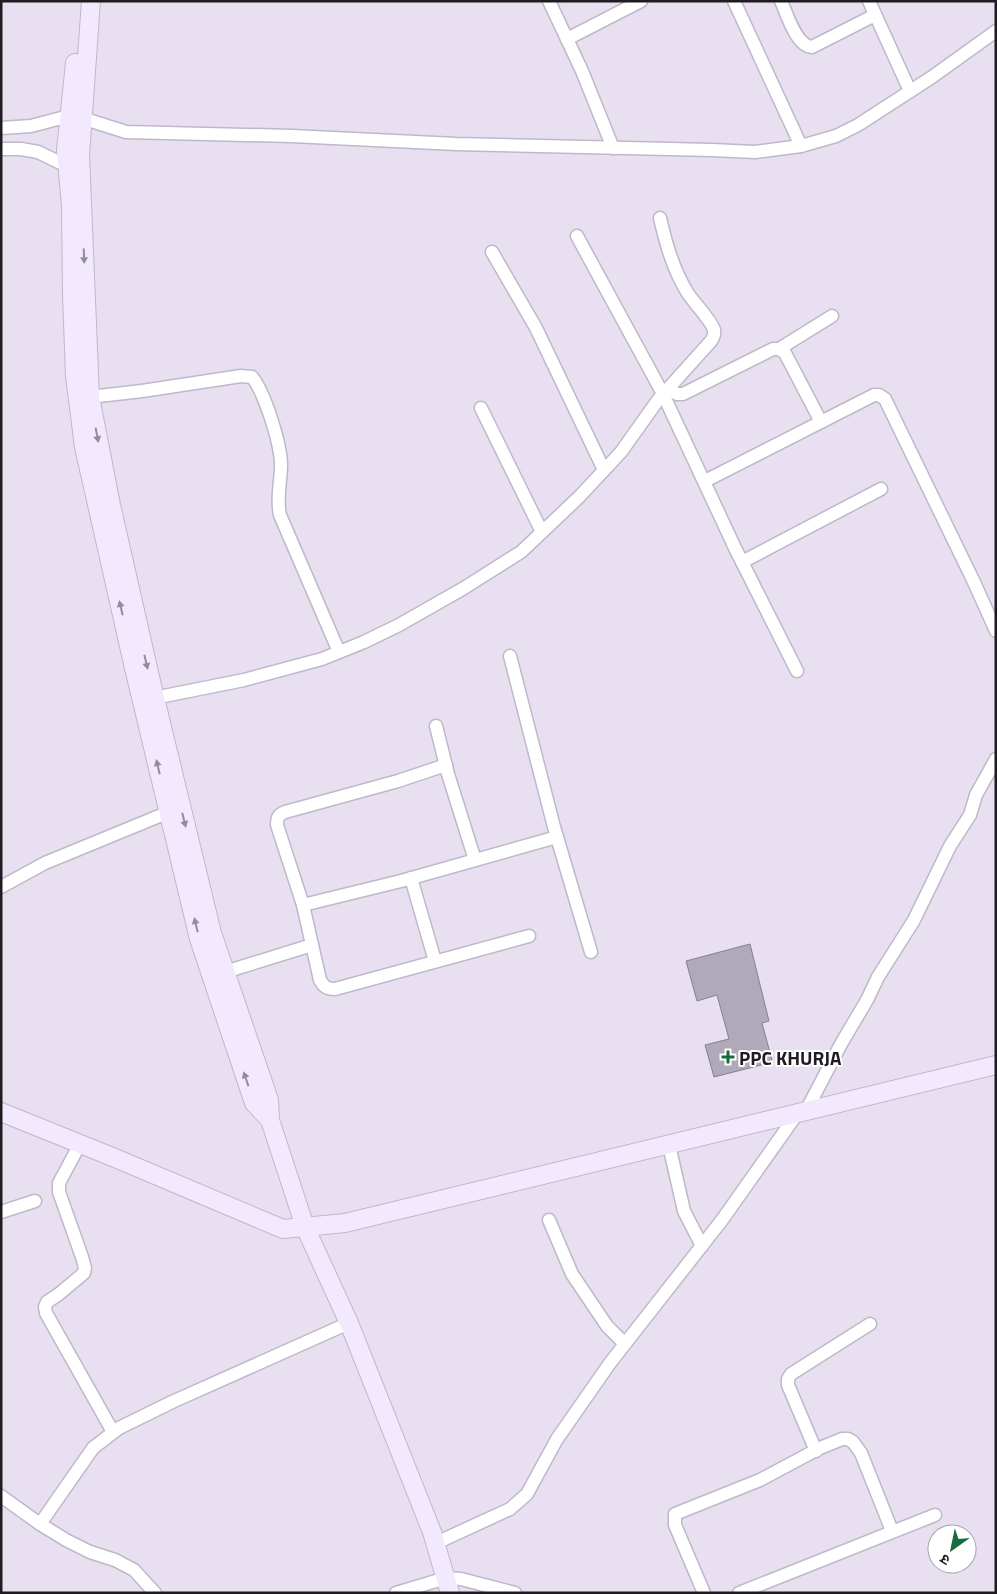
<svg xmlns="http://www.w3.org/2000/svg" width="997" height="1594" viewBox="0 0 997 1594" font-family="'Titillium Web','Noto Sans Devanagari',sans-serif">
  <style>
    .building { fill: #b0a9b9; stroke: #867f8e }
    .lines { fill: none; stroke-linecap: round; stroke-linejoin: round }
    .street-casing { stroke: #bfb8c8; stroke-width: 15 }
    .secondary-casing { stroke: #bfb8c8; stroke-width: 20 }
    .street { stroke: #fff; stroke-width: 12 }
    .secondary { stroke: #f3e9fe; stroke-width: 18 }
    .oneway { fill: #938c9b }
    .poi-dot { fill: #166c3e; stroke: #fff; stroke-width: 2 }
    .labels { text-anchor: middle; dominant-baseline: central; stroke-width: 4; stroke-linejoin: round; paint-order: stroke }
    .poi-label { font-size: 19px; font-weight: bold; fill: #1e1b21; stroke: #fff; text-anchor: start }
  </style>
  <rect width="100%" height="100%" fill="#e8e0f1"/>
  <path class="building" d="M750 944 769 1021 762 1023 772 1060 765 1062V1064L714 1077 705 1045 729 1039 717 995 697 1001 686 961Z"/>
  <g class="lines">
    <defs>
      <g id="street">
        <path d="M549 1 582 71 613 148"/>
        <path d="M734 1 801 146"/>
        <path d="M781 1C787 14 796 46 812 47L875 15"/>
        <path d="M869 1 910 91"/>
        <path d="M567 39 641 1"/>
        <path d="M82 118 126 132 292 136 456 144 712 150 755 152 801 146 836 136 858 125 932 77 996 31"/>
        <path d="M1 128 31 126 69 116"/>
        <path d="M1 149H21L38 152 67 166"/>
        <path d="M577 236 663 394 735 548 797 671"/>
        <path d="M492 252 536 328 604 470"/>
        <path d="M779 349 832 316"/>
        <path d="M668 389 677 394H683L773 349H779L785 353 821 422"/>
        <path d="M90 397 142 391 241 376 252 377C265 393 281 445 281 465 281 482 276 498 280 515L339 652"/>
        <path d="M481 408 542 532"/>
        <path d="M705 481 874 395H879L885 399 973 580 996 631"/>
        <path d="M742 562 881 489"/>
        <path d="M510 656 554 827 591 952"/>
        <path d="M154 698 244 680 322 659 364 642 399 625 464 588 521 552 579 497 621 452 658 400 711 341C713 338 715 334 714 330 712 321 693 302 687 292 673 269 666 244 660 218"/>
        <path d="M436 726 448 774 475 860"/>
        <path d="M446 765 398 781 285 812C278 815 277 818 277 825L303 905 320 980C324 987 327 989 335 989L529 936"/>
        <path d="M411 878 435 961"/>
        <path d="M1 887 45 863 169 812"/>
        <path d="M303 905 401 881 557 837"/>
        <path d="M225 972 312 945"/>
        <path d="M806 1111 841 1044 867 1000 878 977 914 920 950 846 970 815 976 795 996 759"/>
        <path d="M80 1144 59 1183V1192L82 1257 85 1268 84 1273 59 1294 47 1302 45 1307 46 1313 113 1432"/>
        <path d="M669 1145 684 1211 702 1246"/>
        <path d="M1 1212 35 1201"/>
        <path d="M549 1220 572 1274 607 1326 624 1343"/>
        <path d="M816 1451 788 1385V1379L791 1374 870 1324"/>
        <path d="M1 1496 40 1524 66 1540 90 1552 115 1560 134 1570 155 1593"/>
        <path d="M40 1524 93 1448 119 1428 172 1402 349 1323"/>
        <path d="M436 1543 510 1509 527 1494 557 1439 610 1363 722 1220 797 1114"/>
        <path d="M396 1593 446 1578 461 1579 515 1593"/>
        <path d="M704 1593 675 1525V1514L760 1480 820 1448 842 1439H848L853 1442 861 1453 892 1531"/>
        <path d="M739 1593 935 1515"/>
      </g>
      <g id="secondary">
        <path d="M91 1 80 155 90 397 111 505 153 690 212 933 269 1100 270 1120 305 1227 349 1323 432 1532 450 1593"/>
        <path d="M75 63 66 150 71 206 72 295 75 376 84 447 134 668 199 939 254 1103 270 1120"/>
        <path d="M1 1112 115 1158 283 1229 345 1223 996 1065"/>
      </g>
    </defs>
    <use href="#street" class="street-casing"/>
    <use href="#secondary" class="secondary-casing"/>
    <use href="#street" class="street"/>
    <use href="#secondary" class="secondary"/>
  </g>
  <defs><path id="oneway-solid" d="M-6-.8H1V-3.2L6.5 0L1 3.2V.8H-6Z" transform="scale(1.25)"/></defs>
  <g class="oneway">
    <use href="#oneway-solid" transform="translate(84 256) rotate(88)"/>
    <use href="#oneway-solid" transform="translate(97 435) rotate(79)"/>
    <use href="#oneway-solid" transform="translate(121 608) rotate(-103)"/>
    <use href="#oneway-solid" transform="translate(146 662) rotate(77)"/>
    <use href="#oneway-solid" transform="translate(158 767) rotate(-103)"/>
    <use href="#oneway-solid" transform="translate(184 820) rotate(76)"/>
    <use href="#oneway-solid" transform="translate(196 925) rotate(-103)"/>
    <use href="#oneway-solid" transform="translate(246 1079) rotate(-109)"/>
  </g>
  <path class="poi-dot" d="M725.5 1049.5h5v5h5v5h-5v5h-5v-5h-5v-5h5z"/>
  <g class="labels">
    <g class="poi-label">
      <text x="739" y="1057">PPC KHURJA</text>
    </g>
  </g>
  <rect width="997" height="1594" fill="none" stroke="#1e1b21" stroke-width="5"/>
  <g transform="translate(952 1549) rotate(213)"><circle r="24" fill="#ffffff" stroke="#a5a4a6"/>
  <path d="M0-4L9 19L0 12L-9 19Z" fill="#166c3e"/>
  <text y="-8" font-size="14" font-weight="bold" text-anchor="middle" fill="#1e1b21">उ</text>
  </g>
</svg>
